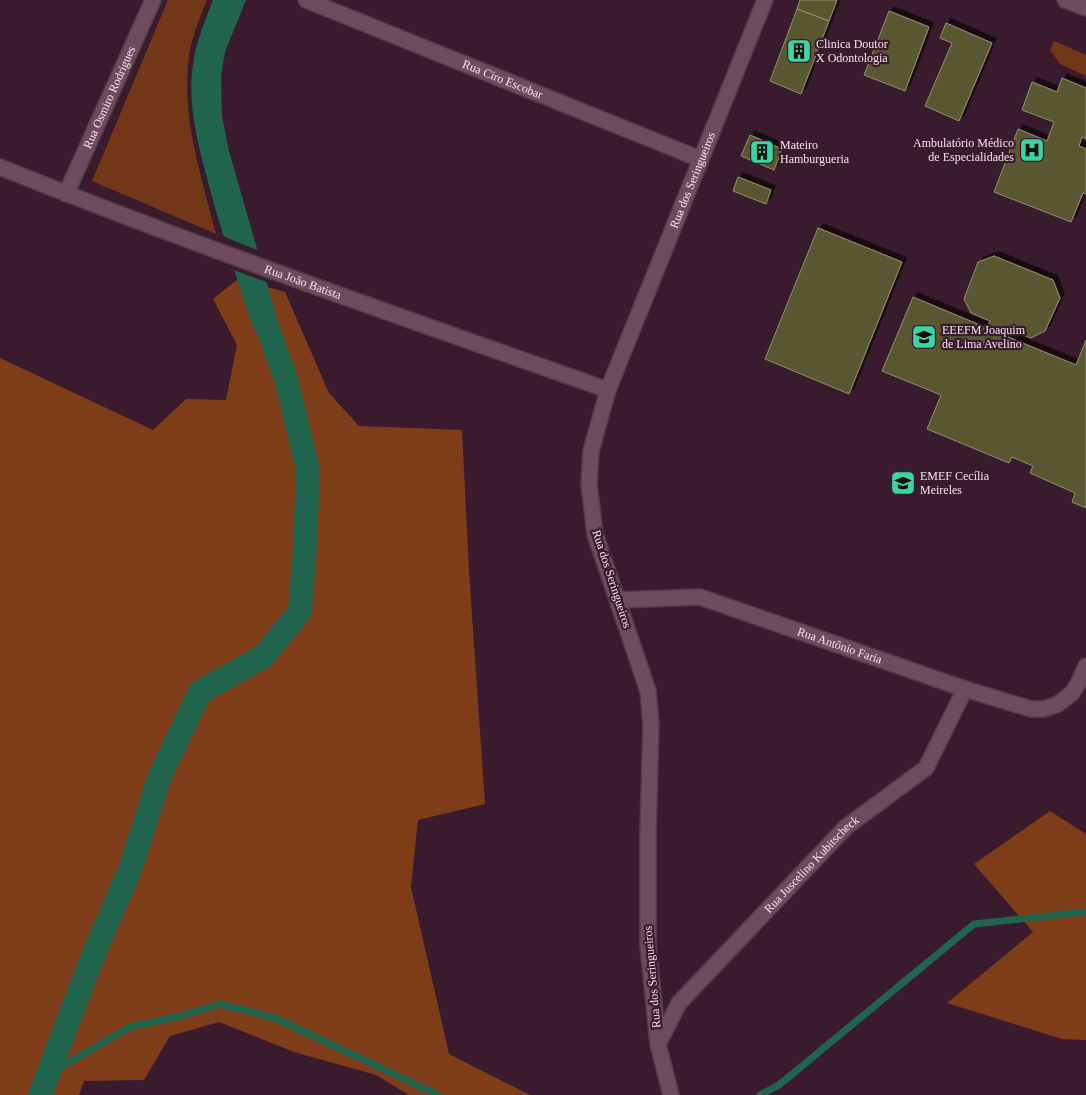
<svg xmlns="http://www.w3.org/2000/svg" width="1086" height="1095" viewBox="0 0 1086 1095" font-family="Georgia,serif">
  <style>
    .green { fill: #723818 }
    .forest { fill: #7f3d19 }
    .water { fill: #22654e }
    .pier { fill: #3b1c2e }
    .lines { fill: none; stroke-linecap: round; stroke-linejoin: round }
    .stream { stroke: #22654e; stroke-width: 7 }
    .canal { stroke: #22654e; stroke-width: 24 }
    .building { fill: #5a5933; stroke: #929169; filter: url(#shadow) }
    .minor-casing { stroke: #543a49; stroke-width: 18 }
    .minor { stroke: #6f4b5e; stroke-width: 15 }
    .labels { text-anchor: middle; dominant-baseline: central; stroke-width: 4.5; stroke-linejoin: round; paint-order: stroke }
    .poi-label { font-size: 12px; fill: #f7e1eb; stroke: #3b1c2e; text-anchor: start }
    .street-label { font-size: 12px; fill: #f7e1eb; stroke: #3b1c2e }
  </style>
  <defs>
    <filter id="shadow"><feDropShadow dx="4.5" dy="-4.5" stdDeviation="0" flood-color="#0009"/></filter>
  </defs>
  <rect width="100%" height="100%" fill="#3b1c2e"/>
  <g class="green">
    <path d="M168 0H207C200 17 192 37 189 55 181 117 201 175 216 234L92 181Z"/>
    <path d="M1054 41 1086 55V76L1060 64 1050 50Z"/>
  </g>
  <g class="forest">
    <path d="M238 279 285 292 329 393 359 426 462 430 469 571 485 804 418 820 411 887 449 1054 530 1095H409L376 1075 294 1052 219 1022 170 1036 144 1080 84 1081 79 1095H0V358L153 430 186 399 226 400 237 345 213 299Z"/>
    <path d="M1050 811 1086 834V1040L1062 1039 947 1003 1033 932 974 864Z"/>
  </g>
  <path class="water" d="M213 0H246L225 52 221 76 222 116 229 151 277 318 253 327C237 279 221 231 208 182 198 144 187 105 193 65 196 42 205 21 213 0Z"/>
  <path class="pier" d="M220 235 260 251 269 283 231 269Z"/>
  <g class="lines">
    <g class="stream">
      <path d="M46 1076 130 1027 177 1017 220 1004 275 1018 438 1095"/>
      <path d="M760 1095 779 1085 974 924 1086 912"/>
    </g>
    <path class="canal" d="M40 1095 93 956 131 867 160 776 200 692 264 656 300 611 305 548 308 470 286 379 255 293"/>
  </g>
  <g class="building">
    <path d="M800 0H837L829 21 797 9Z"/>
    <path d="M797 9 829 21 801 94 770 81Z"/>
    <path d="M889 11 929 27 905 91 864 75Z"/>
    <path d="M946 23 992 43 959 121 925 106 952 43 940 38Z"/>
    <path d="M1062 78 1086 88V139L1082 137 1079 146 1086 149V194L1083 193 1071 222 994 192 1018 129 1047 141 1054 122 1022 110 1032 82 1057 92Z"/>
    <path d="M750 135 782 149 774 170 741 156Z"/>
    <path d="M738 177 771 190 766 204 733 191Z"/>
    <path d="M818 228 902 262 849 394 765 359Z"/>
    <path d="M994 256 1053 280 1060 298 1045 331 1031 338 1011 330 1008 337 1076 365 1086 340V508L1072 502 1075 493 1030 473 1033 466 1012 457 1009 463 927 429 941 395 882 371 913 297 987 328 990 321 971 313 964 299 978 262Z"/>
  </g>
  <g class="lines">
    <defs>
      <g id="minor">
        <path id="s1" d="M306 0 700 159"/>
        <path d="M1065 0 1086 8"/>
        <path id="s2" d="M0 167C200 248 405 318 608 390"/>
        <path id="s3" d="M66 194 153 0"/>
        <path id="s4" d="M618 600 700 597 965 689 1031 709H1044L1058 704 1072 693 1079 682 1086 666"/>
        <path id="s5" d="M658 1044 679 1003 846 827 926 768 965 689"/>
        <path id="s6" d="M671 1095 658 1044 648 945V833L651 725 648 691 595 534 589 484 591 451 608 390 765 0"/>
      </g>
    </defs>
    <use href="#minor" class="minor-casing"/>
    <use href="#minor" class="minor"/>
  </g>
  <defs>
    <symbol id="building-square" viewBox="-11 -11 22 22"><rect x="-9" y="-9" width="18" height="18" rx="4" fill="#3dd4a3" stroke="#3b1c2e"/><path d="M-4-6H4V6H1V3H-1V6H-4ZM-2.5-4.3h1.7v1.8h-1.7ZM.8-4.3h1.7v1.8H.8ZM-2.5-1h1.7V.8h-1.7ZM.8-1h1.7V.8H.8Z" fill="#111"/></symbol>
    <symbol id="hospital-square" viewBox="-11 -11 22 22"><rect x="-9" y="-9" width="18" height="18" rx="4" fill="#3dd4a3" stroke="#3b1c2e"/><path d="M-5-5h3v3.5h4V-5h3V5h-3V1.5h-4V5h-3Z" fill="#111"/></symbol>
    <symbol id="school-square" viewBox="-11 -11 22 22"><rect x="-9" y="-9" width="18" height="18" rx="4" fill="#3dd4a3" stroke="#3b1c2e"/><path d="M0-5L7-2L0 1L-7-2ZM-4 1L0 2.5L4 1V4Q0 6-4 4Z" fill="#111"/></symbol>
  </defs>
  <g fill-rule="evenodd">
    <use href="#building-square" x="785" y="37" width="28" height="28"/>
    <use href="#hospital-square" x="1018" y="136" width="28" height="28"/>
    <use href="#building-square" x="748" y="138" width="28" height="28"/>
    <use href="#school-square" x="910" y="323" width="28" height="28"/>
    <use href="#school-square" x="889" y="469" width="28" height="28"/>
  </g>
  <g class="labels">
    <g class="poi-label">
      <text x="816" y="44">Clinica Doutor<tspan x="816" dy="14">X Odontologia</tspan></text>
      <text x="1014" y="143" text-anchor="end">Ambulatório Médico<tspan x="1014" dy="14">de Especialidades</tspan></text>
      <text x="780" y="145">Mateiro<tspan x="780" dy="14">Hamburgueria</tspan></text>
      <text x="942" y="330">EEEFM Joaquim<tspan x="942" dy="14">de Lima Avelino</tspan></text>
      <text x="920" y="476">EMEF Cecília<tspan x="920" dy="14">Meireles</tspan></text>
    </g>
    <g class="street-label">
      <text stroke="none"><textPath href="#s1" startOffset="212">Rua Ciro Escobar</textPath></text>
      <text stroke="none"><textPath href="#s3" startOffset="106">Rua Osmiro Rodrigues</textPath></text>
      <text stroke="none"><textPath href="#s6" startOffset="945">Rua dos Seringueiros</textPath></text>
      <text stroke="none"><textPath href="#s2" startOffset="324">Rua João Batista</textPath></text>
      <text transform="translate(612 579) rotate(72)">Rua dos Seringueiros</text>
      <text stroke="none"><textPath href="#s4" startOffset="230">Rua Antônio Faria</textPath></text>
      <text stroke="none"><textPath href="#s5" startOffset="238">Rua Juscelino Kubitscheck</textPath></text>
      <text transform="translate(652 977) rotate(-95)">Rua dos Seringueiros</text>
    </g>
  </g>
</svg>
